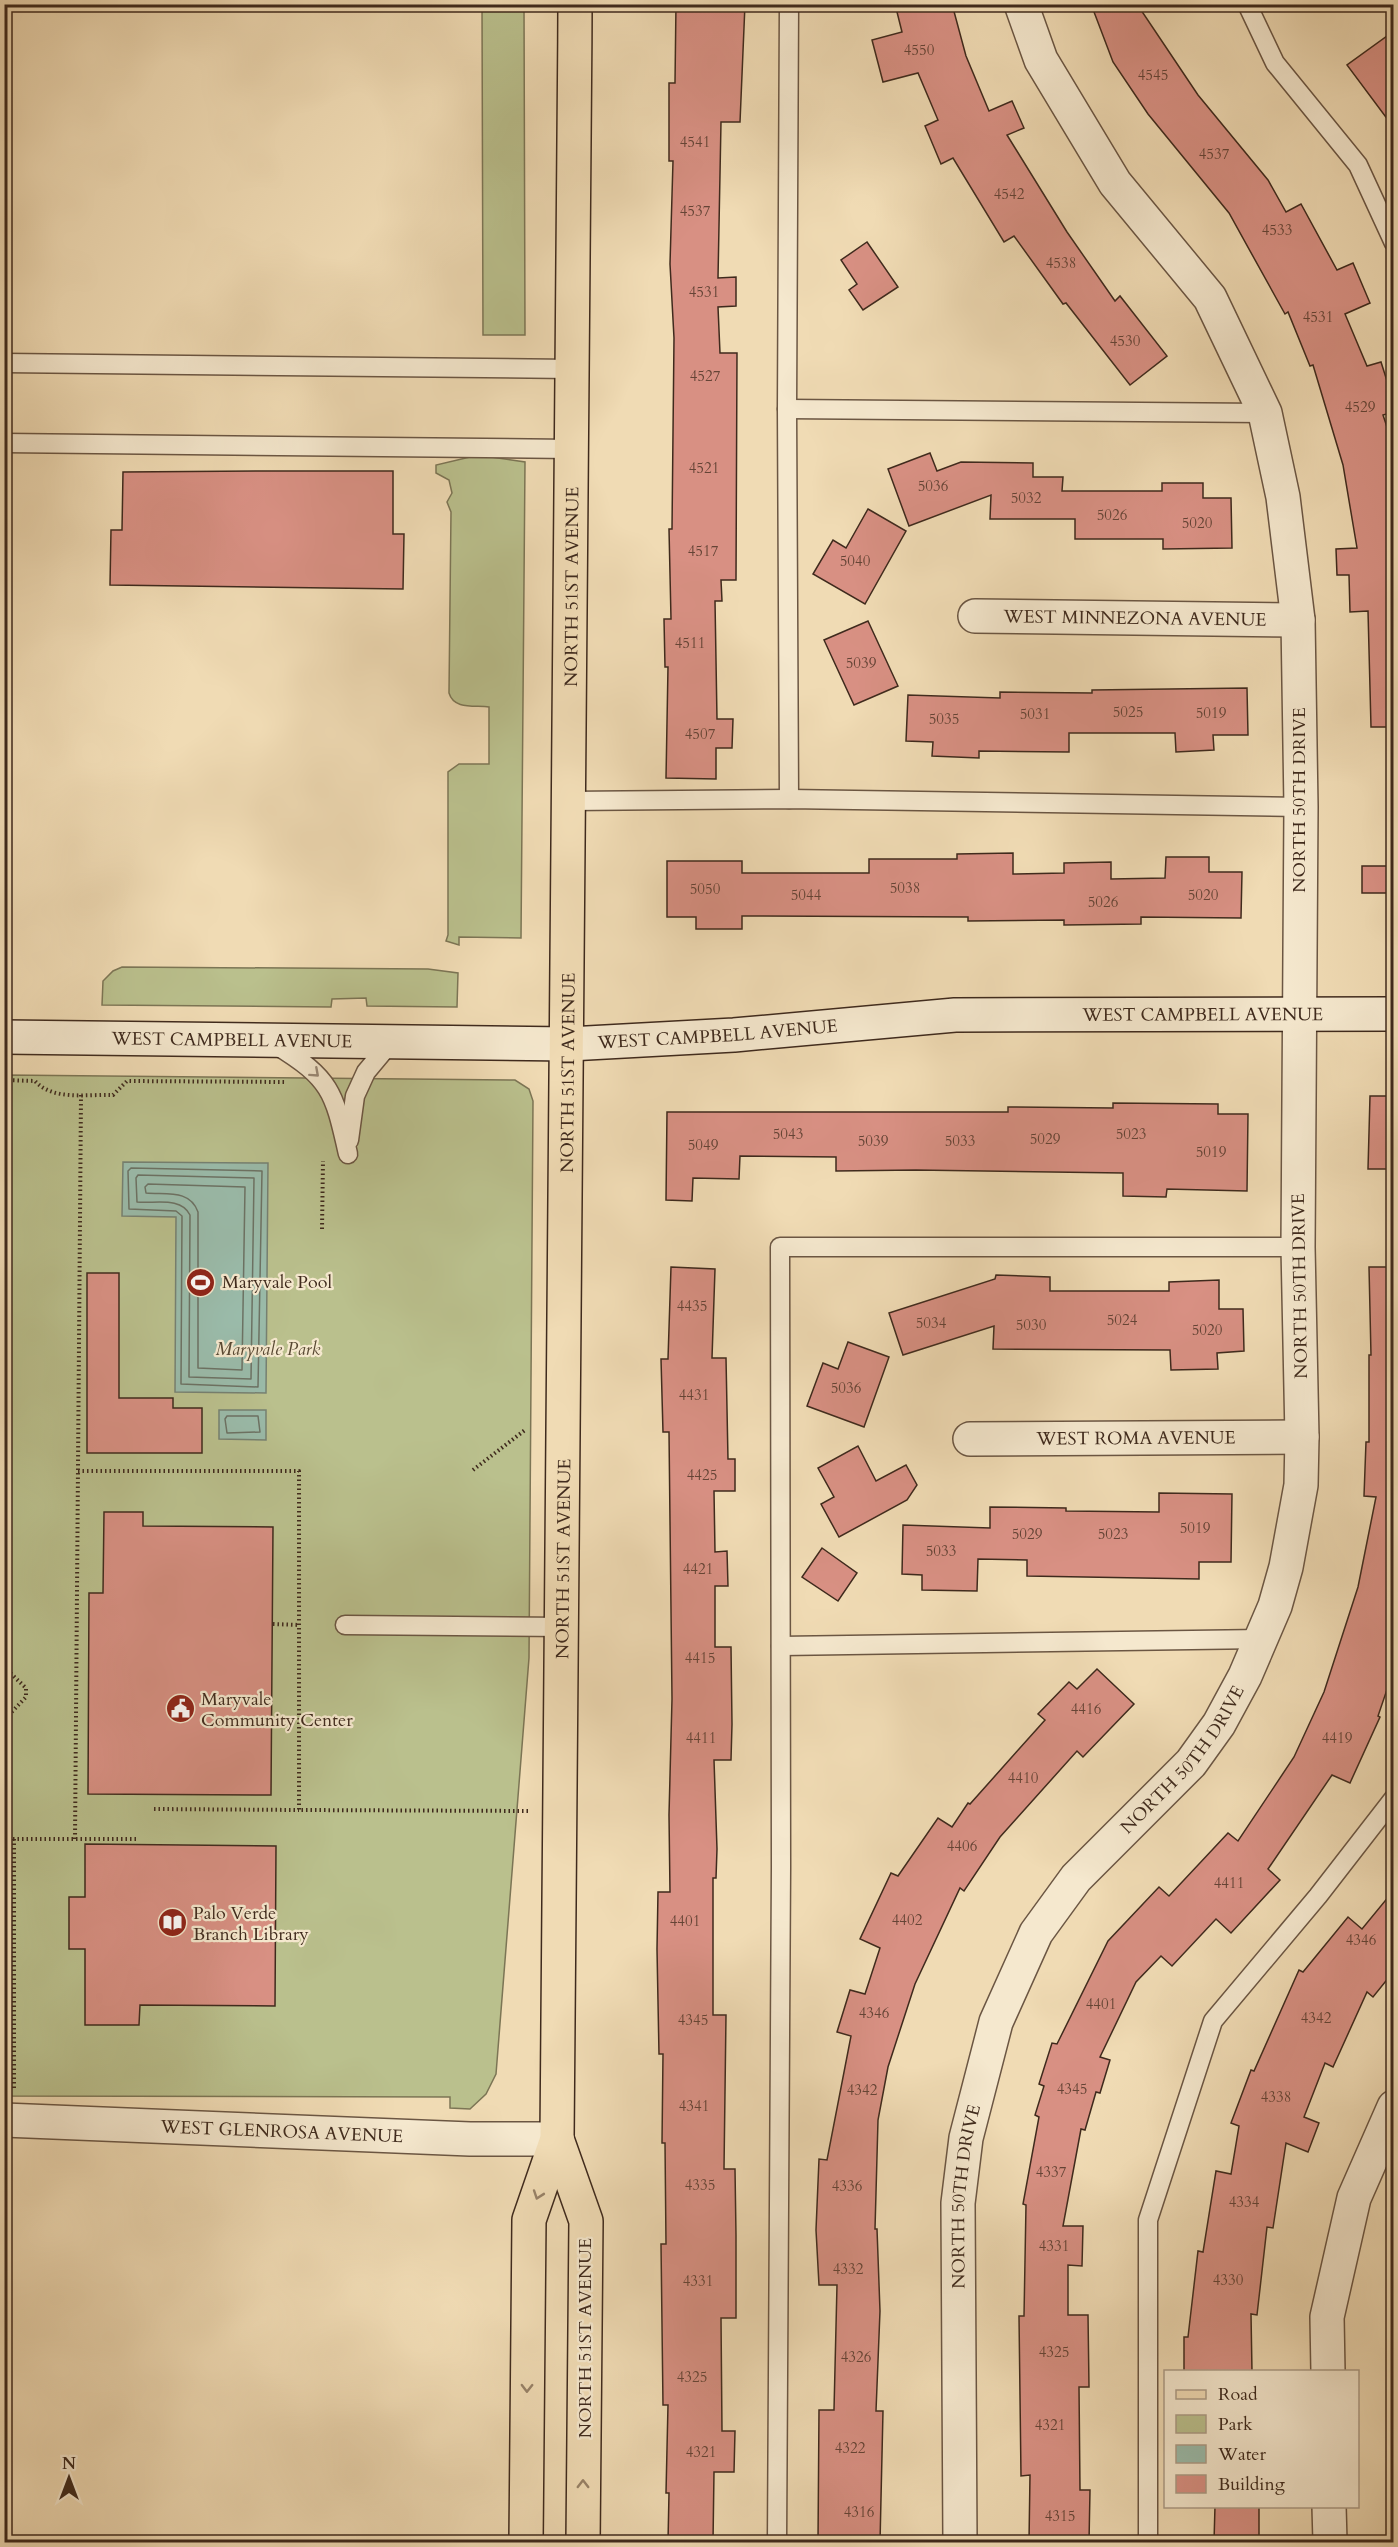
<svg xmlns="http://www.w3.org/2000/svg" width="1398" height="2547" viewBox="0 0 1398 2547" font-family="Cardo,serif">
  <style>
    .green { fill: #bac08d; stroke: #7c7555; stroke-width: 1.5 }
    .water { fill: #9abbaa; stroke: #768172; stroke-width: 1.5 }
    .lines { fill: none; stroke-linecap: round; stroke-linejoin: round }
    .shore { stroke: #6c7264; stroke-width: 1.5 }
    .building { fill: #d89083; stroke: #3f2a1d; stroke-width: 1.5 }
    .lane-casing { stroke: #6b5643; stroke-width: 21 }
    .street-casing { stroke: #6b5643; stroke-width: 36 }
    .secondary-casing { stroke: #3f2a1d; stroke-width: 36 }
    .primary-casing { stroke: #3f2a1d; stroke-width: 36 }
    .path { stroke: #3f2a1d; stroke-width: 4; stroke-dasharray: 1.5 3; stroke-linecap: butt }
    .lane { stroke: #f5e8ce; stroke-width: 18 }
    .street { stroke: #f5e8ce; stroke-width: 33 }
    .secondary { stroke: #f5e8ce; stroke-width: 33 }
    .primary { stroke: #f0dbb4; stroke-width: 33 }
    .oneway { stroke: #9a8976 }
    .oneway2 { stroke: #988268 }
    .labels { text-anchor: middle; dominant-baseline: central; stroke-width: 4.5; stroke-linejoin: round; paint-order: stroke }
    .number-label { font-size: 15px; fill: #654436 }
    .street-label { font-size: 18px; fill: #3f2a1d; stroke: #f5e8ce }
    .poi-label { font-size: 18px; fill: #3f2a1d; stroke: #f5e8ce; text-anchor: start }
    .park-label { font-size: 18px; font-style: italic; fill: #584833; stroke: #f5e8ce }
  </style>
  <rect width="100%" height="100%" fill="#f0dbb4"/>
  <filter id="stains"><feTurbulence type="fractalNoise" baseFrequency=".00333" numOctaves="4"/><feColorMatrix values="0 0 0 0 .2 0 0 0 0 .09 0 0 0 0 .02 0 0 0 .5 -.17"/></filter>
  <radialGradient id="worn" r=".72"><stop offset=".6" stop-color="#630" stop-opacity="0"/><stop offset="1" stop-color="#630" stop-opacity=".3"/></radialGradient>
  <g class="green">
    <path d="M482 5H524L525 335H483Z"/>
    <path d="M470 457H491L525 462 521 938 459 937V945L446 941 448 935V772L459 764H489V707C475 705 454 710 449 693L451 512 447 502 452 493 449 480 436 473V465Z"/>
    <path d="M122 967 428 969 458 973 457 1007 367 1006 366 998 332 999 331 1007 102 1005 103 981 113 971Z"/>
    <path d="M5 1075 515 1080 529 1089 533 1101 529 1658 496 2074 486 2094 470 2109 450 2108V2097L5 2096Z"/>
  </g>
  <g class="water">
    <path d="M123 1162 268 1163 266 1393 175 1392 176 1217 122 1216Z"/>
    <path d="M219 1410H266V1440L219 1439Z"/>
  </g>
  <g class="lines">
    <g class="shore">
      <path d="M131 1168 262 1171 258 1387 181 1384 182 1216 176 1211 129 1209 128 1171Z"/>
      <path d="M138 1175 254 1178 251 1379 189 1377 190 1215C181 1196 154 1204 137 1202L136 1178Z"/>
      <path d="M148 1184 245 1187 242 1370 198 1368V1212C190 1189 166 1195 146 1193L145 1187Z"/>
      <path d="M227 1416H258L260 1432 227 1433 225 1419Z"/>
    </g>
  </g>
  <g class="building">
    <path d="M676 4H745L740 122H721L718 278 736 277V306L718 307 720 353H737L736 580H721L722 601H715L717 719H733L732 748H716V779L666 778 668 667H665L664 619H671L669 529H672L674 338 670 264 673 161H669V83H675Z"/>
    <path d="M895 4H952L966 56 989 111 1012 101 1024 128 1007 135 1067 232 1115 301 1120 296 1167 356 1130 385 1066 303 1063 304 1014 236 1004 242 953 158 941 164 925 126 938 120 918 73 883 82 872 40 902 32Z"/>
    <path d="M1091 4H1137L1198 95 1268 180 1286 212 1301 204 1337 270 1353 263 1370 303 1345 314 1367 366 1381 362 1394 403V412L1383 415 1394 448V727H1371L1368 611 1350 612 1349 575H1337L1336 549 1357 548 1343 465 1313 365 1310 366 1288 312 1285 314 1229 213 1148 114 1113 62Z"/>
    <path d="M1394 31V128L1347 65Z"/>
    <path d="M867 242 898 287 863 310 849 290 857 284 841 260Z"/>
    <path d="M930 453 937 471 961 462 1033 463V477H1063L1062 491H1162V483H1203V498H1231L1232 548 1163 549V539H1075V519H990L991 495 909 526 888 469Z"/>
    <path d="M265 471H393V534H404L403 589 110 585 111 530H122L123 472Z"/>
    <path d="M868 509 906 531 865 604 813 574 833 540 846 548Z"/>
    <path d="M868 621 898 686 854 705 824 640Z"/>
    <path d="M1247 688 1248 735H1213L1214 750 1176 752 1175 733H1069V752L979 751V758L932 756 933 742 906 741 908 695 1000 698V692L1092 693V690Z"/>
    <path d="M1013 853V874L1064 873V863L1111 862V879L1165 878 1166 857H1209V872H1242L1241 918 1141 917V924L1064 925V920L968 921V917L742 916V929H696V917H667V861H742V873H869V859H957V854Z"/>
    <rect x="1362" y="866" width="32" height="27"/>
    <path d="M1370 1096H1394V1169H1368Z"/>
    <path d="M1113 1103 1218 1104V1114H1248L1247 1191 1167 1189 1166 1197 1123 1196V1173L916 1170 836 1171V1157L740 1156 739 1179 693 1178 692 1201 666 1200 667 1112H1008V1107L1113 1108Z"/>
    <path d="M671 1267 715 1269 712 1358H726L728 1459H735V1491H714L715 1552 727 1551 728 1586H715V1647H731L732 1724 731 1760H714L717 1849 716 1878H713V2015H726L724 2169H735L736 2235V2318H721L722 2431H735L734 2472H714L713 2542H668L669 2493H666L668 2405H663L661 2244H666L665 2143H662L663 2054H659L657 1949 658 1892H670L669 1815 672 1699 669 1432H663L661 1359H668Z"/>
    <path d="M1369 1267H1394V1669L1378 1716 1380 1717 1350 1783 1332 1775 1268 1869 1280 1880 1231 1933 1216 1919 1172 1966 1161 1956 1136 1982 1100 2057 1110 2060 1100 2093 1096 2092 1085 2130 1081 2129 1063 2226H1083L1082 2266 1068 2265V2315H1088L1089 2387H1079L1080 2490H1090L1089 2542H1029L1030 2475 1021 2476 1019 2316H1024L1026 2205 1023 2204 1039 2117 1035 2115 1044 2086 1039 2084 1052 2043 1057 2044 1108 1941 1159 1887 1169 1896 1228 1833 1238 1841 1294 1757 1324 1692 1358 1587 1376 1497 1364 1496 1366 1442H1369V1355H1371Z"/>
    <path d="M87 1273H119V1398H173V1408H202V1453H87Z"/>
    <path d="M996 1275 1050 1277V1291H1169V1282L1219 1280V1309H1243L1244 1351 1217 1353 1218 1369 1171 1370 1170 1350 993 1349 994 1326 903 1355 889 1313 995 1279Z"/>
    <path d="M848 1342 889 1357 864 1427 807 1406 823 1363 838 1369Z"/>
    <path d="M858 1446 876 1481 906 1465 917 1485 907 1500 839 1537 821 1504 834 1497 818 1468Z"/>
    <path d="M1159 1493 1232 1494 1231 1562H1199V1579L1027 1576V1560L978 1559 977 1591 922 1590V1575L902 1574 903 1525 990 1528V1507L1066 1508V1511L1159 1512Z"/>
    <path d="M104 1512H143V1526L273 1527 271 1795 88 1794 89 1593H103Z"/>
    <path d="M822 1548 857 1573 838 1601 802 1577Z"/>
    <path d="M1097 1669 1134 1704 1083 1757 1077 1751 1000 1837 964 1891 960 1888 915 1984 888 2067 878 2120 875 2229H877L880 2311 876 2411H883L880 2542H818L819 2410H834L837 2285H819L816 2230 819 2159 827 2160 851 2036 837 2032 850 1990 865 1994 880 1948 860 1939 891 1873 898 1876 938 1818 952 1827 968 1803 970 1804 1045 1720 1038 1714 1069 1682 1077 1689Z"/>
    <path d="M85 1844 276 1846 275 2006 140 2005 139 2025H85V1949H69V1897H85Z"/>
    <path d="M1394 1890V1971L1373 1997 1367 1992 1333 2067 1325 2063 1304 2117 1319 2123 1308 2152 1286 2143 1273 2228 1267 2227 1257 2315 1251 2314 1252 2372H1184V2337H1188L1198 2251 1203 2252 1216 2171 1231 2174 1239 2126 1231 2123 1251 2070 1254 2071 1299 1970 1303 1972 1348 1917 1362 1929Z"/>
    <path d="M1215 2506H1259V2542H1214Z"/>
  </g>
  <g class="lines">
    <defs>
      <g id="lane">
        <path d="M789 4 787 409 789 799"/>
        <path d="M1247 4 1275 63 1358 165 1394 243"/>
        <path d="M4 363 572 369"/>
        <path d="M787 409 1265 413"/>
        <path d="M4 443 571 449"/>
        <path d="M569 801 789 799 1301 807"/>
        <path d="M276 1045C332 1079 334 1093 348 1154"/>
        <path d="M349 1140 355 1096 366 1072 391 1042"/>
        <path d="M345 1625 564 1627"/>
        <path d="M781 1646 1262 1639"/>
        <path d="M777 2542 781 1867 780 1247H1298"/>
        <path d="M1148 2542V2220L1213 2021 1318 1896 1394 1798"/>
      </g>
      <g id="street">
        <path id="s1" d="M975 616 1298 620"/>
        <path id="s2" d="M970 1439 1302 1437"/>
        <path id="s3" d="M4 2120 470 2139H557"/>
        <path d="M1328 2372 1327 2317 1354 2198 1394 2107"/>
        <path d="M1329 2506 1330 2542"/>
        <path id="s4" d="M960 2542 958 2203 966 2138 996 2022 1036 1933 1076 1878 1191 1763 1219 1724 1245 1676 1275 1606 1286 1567 1301 1485 1302 1437 1298 1247 1301 807 1298 620 1283 497 1265 413 1210 298 1115 183 1041 60 1021 4"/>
      </g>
      <g id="secondary">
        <path id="s5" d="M4 1037 569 1044 734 1035 955 1015 1394 1014"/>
      </g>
      <g id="primary">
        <path d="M557 2139 586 2221 583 2542"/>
        <path id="s6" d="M526 2542 529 2220 557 2139C565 1428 572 716 575 4"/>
      </g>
    </defs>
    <use href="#lane" class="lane-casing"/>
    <use href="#street" class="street-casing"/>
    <use href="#secondary" class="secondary-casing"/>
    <use href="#primary" class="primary-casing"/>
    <g class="path">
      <path d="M4 1080 35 1081C53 1101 87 1094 113 1095L127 1081 285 1082"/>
      <path d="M322 1229 323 1161"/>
      <path d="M473 1470 525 1430"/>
      <path d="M78 1471H299V1810L530 1811"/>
      <path d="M273 1624 299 1625"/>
      <path d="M4 1667 26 1688V1697L4 1720"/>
      <path d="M154 1809 299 1810"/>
      <path d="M4 1839H137"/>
      <path d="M75 1839 81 1095"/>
      <path d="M14 2088V1839"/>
    </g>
    <use href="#lane" class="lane"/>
    <use href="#street" class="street"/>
    <use href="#secondary" class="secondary"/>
    <use href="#primary" class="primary"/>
  </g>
  <defs><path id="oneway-chevron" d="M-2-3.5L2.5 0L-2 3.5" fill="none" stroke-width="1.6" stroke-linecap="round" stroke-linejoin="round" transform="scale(1.5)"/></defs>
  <use class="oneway" href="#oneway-chevron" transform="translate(315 1073) rotate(42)"/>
  <g class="oneway2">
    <use href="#oneway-chevron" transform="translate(538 2195) rotate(109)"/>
    <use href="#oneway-chevron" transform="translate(527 2388) rotate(91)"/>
    <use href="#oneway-chevron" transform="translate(583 2484) rotate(-90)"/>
  </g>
  <defs>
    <symbol id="stadium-disc" viewBox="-11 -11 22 22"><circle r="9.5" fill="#8f2418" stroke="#f5e8ce"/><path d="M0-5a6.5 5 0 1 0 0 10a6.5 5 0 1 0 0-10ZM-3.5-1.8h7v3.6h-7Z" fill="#fff"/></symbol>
    <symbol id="civic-disc" viewBox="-11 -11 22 22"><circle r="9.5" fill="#8f2418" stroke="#f5e8ce"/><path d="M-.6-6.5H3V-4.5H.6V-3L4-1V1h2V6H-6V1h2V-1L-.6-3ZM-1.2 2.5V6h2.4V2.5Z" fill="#fff"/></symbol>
    <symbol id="library-disc" viewBox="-11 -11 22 22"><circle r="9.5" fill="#8f2418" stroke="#f5e8ce"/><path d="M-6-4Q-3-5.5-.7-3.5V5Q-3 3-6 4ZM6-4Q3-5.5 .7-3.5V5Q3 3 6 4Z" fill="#fff"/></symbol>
  </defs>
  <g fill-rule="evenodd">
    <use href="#stadium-disc" x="184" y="1266" width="33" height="33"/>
    <use href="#civic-disc" x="164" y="1692" width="33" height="33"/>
    <use href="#library-disc" x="156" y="1906" width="33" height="33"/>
  </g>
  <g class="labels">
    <g class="number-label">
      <text x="919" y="50">4550</text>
      <text x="1153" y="75">4545</text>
      <text x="695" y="142">4541</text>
      <text x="1214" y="154">4537</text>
      <text x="1009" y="194">4542</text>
      <text x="695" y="211">4537</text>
      <text x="1277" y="230">4533</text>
      <text x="1061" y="263">4538</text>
      <text x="704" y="292">4531</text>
      <text x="1318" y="317">4531</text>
      <text x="1125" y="341">4530</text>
      <text x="705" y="376">4527</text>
      <text x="1360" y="407">4529</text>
      <text x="704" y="468">4521</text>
      <text x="933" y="486">5036</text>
      <text x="1026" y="498">5032</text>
      <text x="1112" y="515">5026</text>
      <text x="1197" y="523">5020</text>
      <text x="703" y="551">4517</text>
      <text x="855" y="561">5040</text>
      <text x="690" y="643">4511</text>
      <text x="861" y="663">5039</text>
      <text x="1128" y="712">5025</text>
      <text x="1211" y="713">5019</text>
      <text x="1035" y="714">5031</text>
      <text x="944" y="719">5035</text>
      <text x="700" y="734">4507</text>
      <text x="905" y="888">5038</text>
      <text x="705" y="889">5050</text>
      <text x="806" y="895">5044</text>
      <text x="1203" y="895">5020</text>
      <text x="1103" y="902">5026</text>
      <text x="788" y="1134">5043</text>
      <text x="1131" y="1134">5023</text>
      <text x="1045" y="1139">5029</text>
      <text x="873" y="1141">5039</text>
      <text x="960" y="1141">5033</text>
      <text x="703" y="1145">5049</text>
      <text x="1211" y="1152">5019</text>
      <text x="692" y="1306">4435</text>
      <text x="1122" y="1320">5024</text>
      <text x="931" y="1323">5034</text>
      <text x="1031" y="1325">5030</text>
      <text x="1207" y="1330">5020</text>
      <text x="846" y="1388">5036</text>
      <text x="694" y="1395">4431</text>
      <text x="702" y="1475">4425</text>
      <text x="1195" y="1528">5019</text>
      <text x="1027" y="1534">5029</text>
      <text x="1113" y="1534">5023</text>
      <text x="941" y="1551">5033</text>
      <text x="698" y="1569">4421</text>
      <text x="700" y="1658">4415</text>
      <text x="1086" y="1709">4416</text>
      <text x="701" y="1738">4411</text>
      <text x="1337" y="1738">4419</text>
      <text x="1023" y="1778">4410</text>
      <text x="962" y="1846">4406</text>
      <text x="1229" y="1883">4411</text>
      <text x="907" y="1920">4402</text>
      <text x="685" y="1921">4401</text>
      <text x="1361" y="1940">4346</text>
      <text x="1101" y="2004">4401</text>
      <text x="874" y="2013">4346</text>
      <text x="1316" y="2018">4342</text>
      <text x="693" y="2020">4345</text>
      <text x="1072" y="2089">4345</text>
      <text x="862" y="2090">4342</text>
      <text x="1276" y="2097">4338</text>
      <text x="694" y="2106">4341</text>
      <text x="1051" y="2172">4337</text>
      <text x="700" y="2185">4335</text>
      <text x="847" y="2186">4336</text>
      <text x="1244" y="2202">4334</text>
      <text x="1054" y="2246">4331</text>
      <text x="848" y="2269">4332</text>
      <text x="1228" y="2280">4330</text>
      <text x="698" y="2281">4331</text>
      <text x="1054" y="2352">4325</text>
      <text x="856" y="2357">4326</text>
      <text x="692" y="2377">4325</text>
      <text x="1050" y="2425">4321</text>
      <text x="850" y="2448">4322</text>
      <text x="701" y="2452">4321</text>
      <text x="859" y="2512">4316</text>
      <text x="1060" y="2516">4315</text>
    </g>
    <g class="street-label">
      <text stroke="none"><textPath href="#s6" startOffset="1960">NORTH 51ST AVENUE</textPath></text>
      <text stroke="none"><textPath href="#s1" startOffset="160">WEST MINNEZONA AVENUE</textPath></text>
      <text transform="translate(1299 800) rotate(-90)">NORTH 50TH DRIVE</text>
      <text stroke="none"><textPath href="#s5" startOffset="1200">WEST CAMPBELL AVENUE</textPath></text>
      <text stroke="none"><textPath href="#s5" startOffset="714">WEST CAMPBELL AVENUE</textPath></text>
      <text stroke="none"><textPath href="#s5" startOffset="228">WEST CAMPBELL AVENUE</textPath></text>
      <text stroke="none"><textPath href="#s6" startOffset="1474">NORTH 51ST AVENUE</textPath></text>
      <text transform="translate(1300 1286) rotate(-91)">NORTH 50TH DRIVE</text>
      <text stroke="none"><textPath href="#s2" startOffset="166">WEST ROMA AVENUE</textPath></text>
      <text stroke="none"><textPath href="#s6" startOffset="988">NORTH 51ST AVENUE</textPath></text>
      <text stroke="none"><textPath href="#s4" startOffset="850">NORTH 50TH DRIVE</textPath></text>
      <text stroke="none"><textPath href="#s3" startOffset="278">WEST GLENROSA AVENUE</textPath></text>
      <text stroke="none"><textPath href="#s4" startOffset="346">NORTH 50TH DRIVE</textPath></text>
      <text transform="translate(585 2338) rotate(-90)">NORTH 51ST AVENUE</text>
    </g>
    <g class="poi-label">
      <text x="222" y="1282">Maryvale Pool</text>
      <text x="201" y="1699">Maryvale<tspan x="201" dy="21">Community Center</tspan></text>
      <text x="193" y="1913">Palo Verde<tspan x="193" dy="21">Branch Library</tspan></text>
    </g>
    <g class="park-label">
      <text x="268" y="1349">Maryvale Park</text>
    </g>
  </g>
  <rect width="1398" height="2547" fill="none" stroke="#f0dbb4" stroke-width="24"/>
  <rect x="6" y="6" width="1386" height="2535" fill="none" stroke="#3f2a1d" stroke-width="3"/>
  <rect x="12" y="12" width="1374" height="2523" fill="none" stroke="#3f2a1d" stroke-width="1.5"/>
  <rect x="1164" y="2370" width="195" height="138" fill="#f5e8ce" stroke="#ac9c87" stroke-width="1.5"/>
  <rect x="1176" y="2390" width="30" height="9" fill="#f0dbb4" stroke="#ac9c87" stroke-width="1.5"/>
  <text x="1218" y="2400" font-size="18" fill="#3f2a1d">Road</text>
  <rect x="1176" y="2415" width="30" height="18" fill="#bac08d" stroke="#ac9c87" stroke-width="1.5"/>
  <text x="1218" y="2430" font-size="18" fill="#3f2a1d">Park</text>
  <rect x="1176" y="2445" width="30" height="18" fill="#9abbaa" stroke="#ac9c87" stroke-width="1.5"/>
  <text x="1218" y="2460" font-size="18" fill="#3f2a1d">Water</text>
  <rect x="1176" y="2475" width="30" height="18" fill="#d89083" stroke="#ac9c87" stroke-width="1.5"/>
  <text x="1218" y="2490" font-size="18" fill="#3f2a1d">Building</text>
  <g transform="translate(69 2478)" stroke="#f5e8ce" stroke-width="4.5" paint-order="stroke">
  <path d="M0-4.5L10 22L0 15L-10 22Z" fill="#3f2a1d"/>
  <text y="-9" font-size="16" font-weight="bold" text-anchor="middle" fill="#3f2a1d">N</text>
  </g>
  <rect width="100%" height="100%" filter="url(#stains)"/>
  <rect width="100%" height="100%" fill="url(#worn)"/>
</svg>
